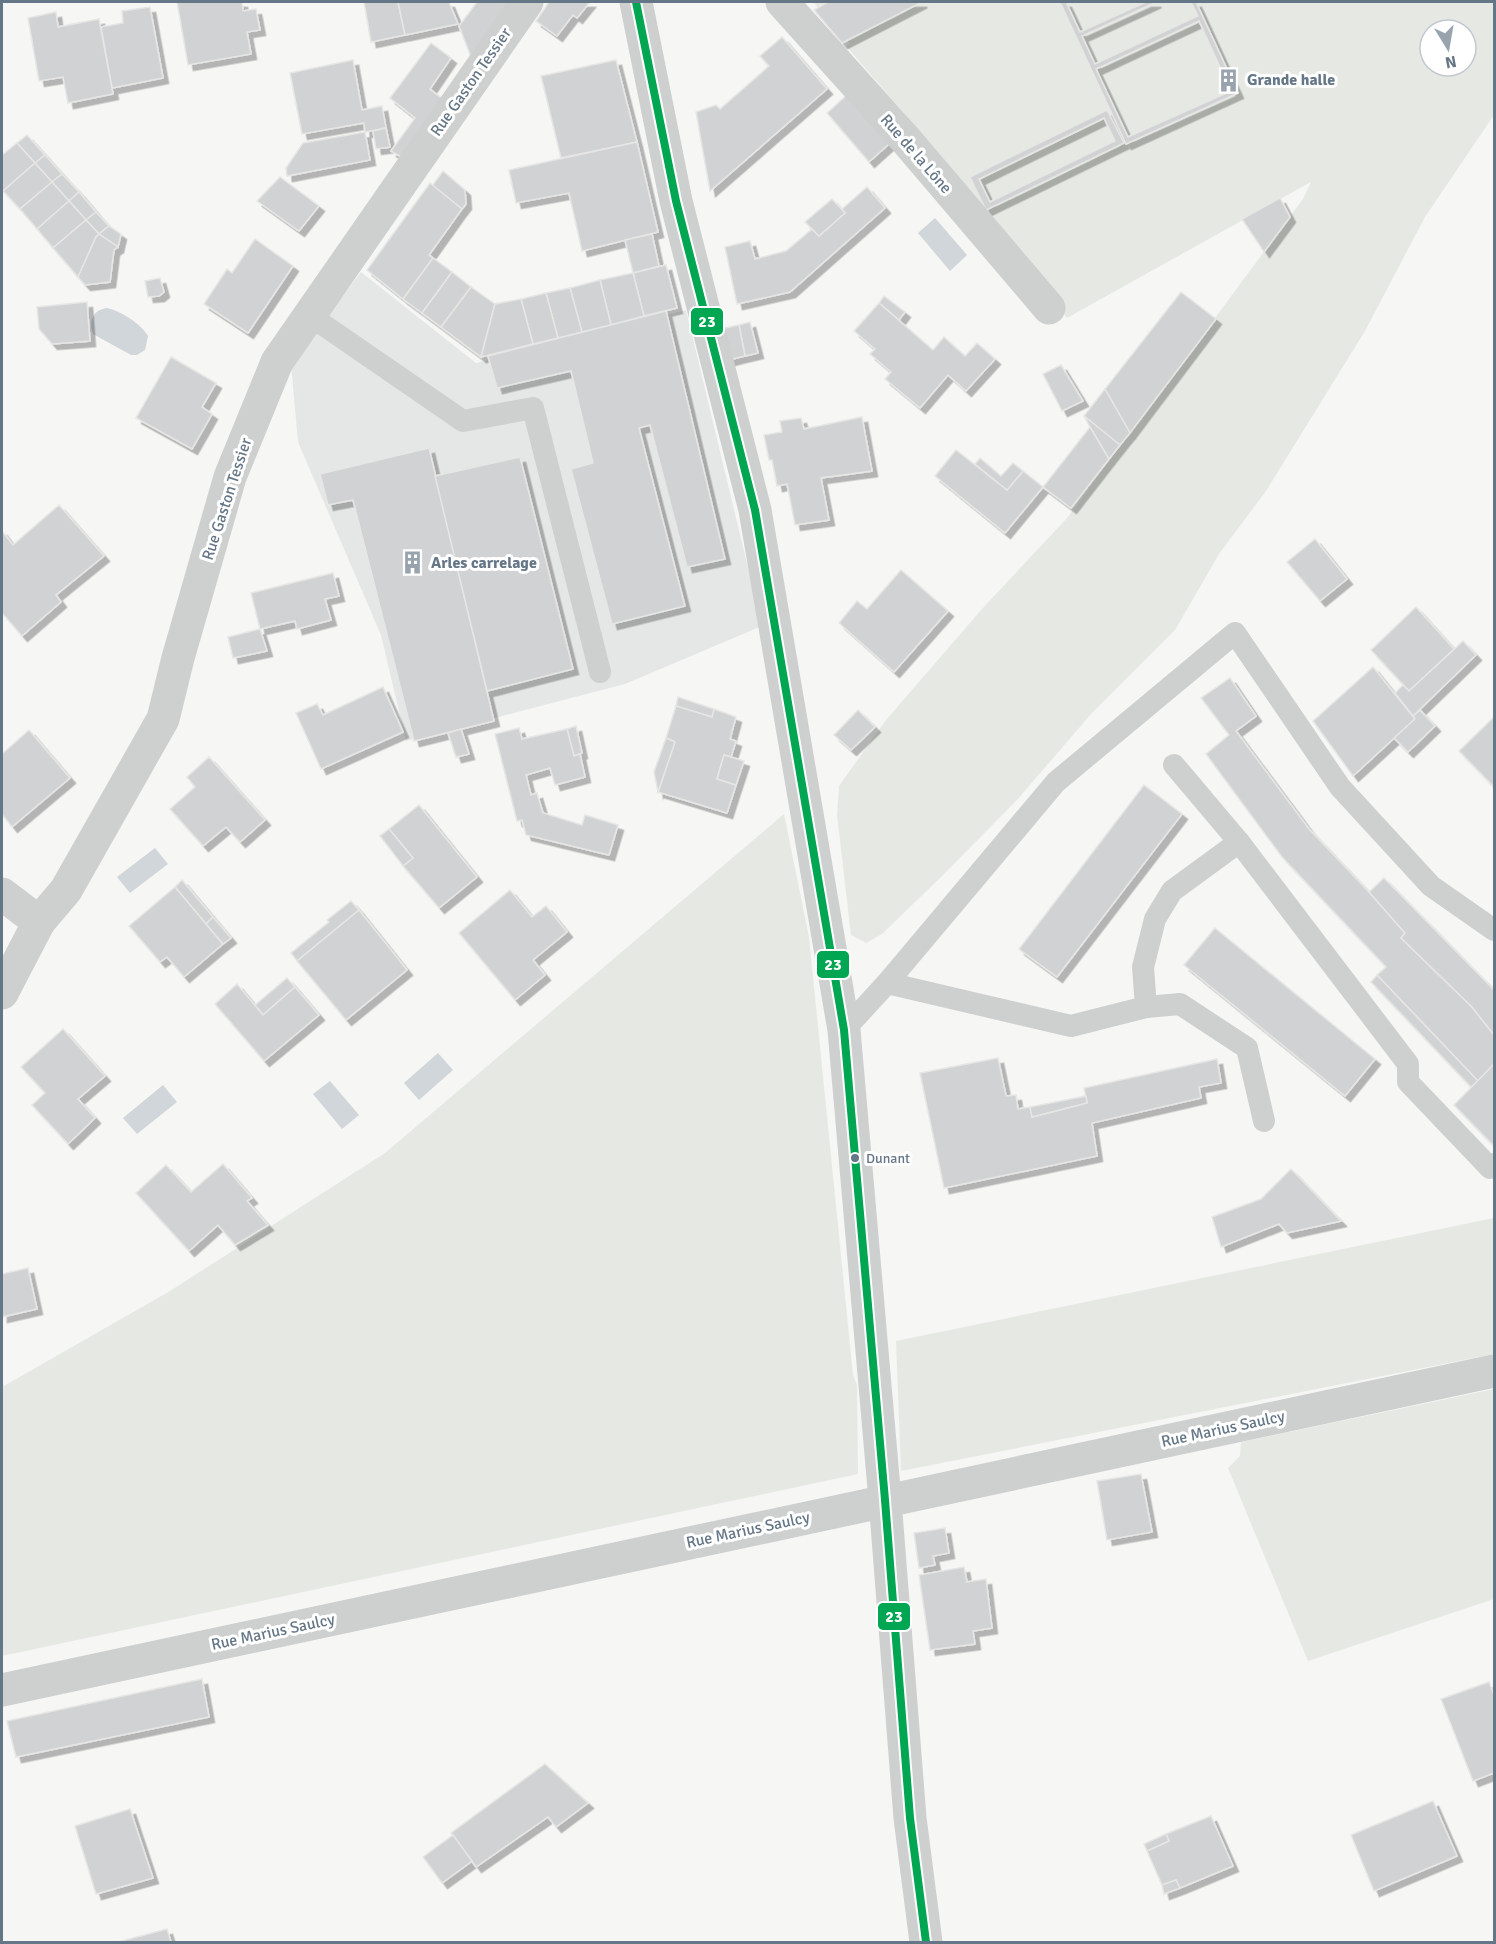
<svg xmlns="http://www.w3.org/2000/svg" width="1496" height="1944" viewBox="0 0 1496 1944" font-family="Signika,sans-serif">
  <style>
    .built { fill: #e5e6e6 }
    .green { fill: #e6e9e3; fill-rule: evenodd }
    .water { fill: #d0d6da }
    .building { fill: #d1d2d3; stroke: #e6e6e5; stroke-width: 1.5; fill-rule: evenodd; filter: url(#shadow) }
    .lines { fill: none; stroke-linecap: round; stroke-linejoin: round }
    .service { stroke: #ced0d0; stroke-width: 22 }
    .minor { stroke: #ced0d0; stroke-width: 33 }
    .bus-1-casing { stroke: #fff; stroke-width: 12 }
    .bus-1 { stroke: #00a651; stroke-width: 8 }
    .bus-dot { fill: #657686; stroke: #fff; stroke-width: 2 }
    .labels { text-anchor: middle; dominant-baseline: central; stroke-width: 6; stroke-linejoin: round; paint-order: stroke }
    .bus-label { font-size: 14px; fill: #657686; stroke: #fff; text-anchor: start }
    .poi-label { font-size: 16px; font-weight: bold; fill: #657686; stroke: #fff; text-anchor: start }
    .street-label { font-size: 16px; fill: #657686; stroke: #fff }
    .line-badge { stroke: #fff; stroke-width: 2 }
    .badge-label { font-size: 16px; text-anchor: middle; font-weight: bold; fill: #fff }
  </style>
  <defs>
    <filter id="shadow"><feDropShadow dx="5.5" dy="5.5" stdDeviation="0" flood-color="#0004"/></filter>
  </defs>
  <rect width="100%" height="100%" fill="#f6f6f5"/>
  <path class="built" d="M361 272 476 363 686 310 762 626 625 684 406 741 381 635 298 442 291 364Z"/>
  <g class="green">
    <path d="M813 2H1494V115L1425 217 1365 331 1266 491 1219 554 1175 630 1091 714 1017 800 941 877 882 934 866 943 851 935 837 815 839 786 886 720 982 609 1067 518 1303 199 1311 182 1067 318 986 218 928 141 846 46 850 44ZM1430 30H1466V66H1430Z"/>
    <path d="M784 814 809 937 853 1375 857 1385 858 1474 2 1656V1387L170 1291 385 1153Z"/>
    <path d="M1494 1218V1354L901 1471 896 1341Z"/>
    <path d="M1494 1389V1599L1308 1661 1228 1468 1240 1456 1241 1442Z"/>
  </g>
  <g class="water">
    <path d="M935 218 967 255 950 271 918 233Z"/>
    <path d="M107 308C121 311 141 324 148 336L145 350 137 355H131L93 334C88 321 93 310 107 308Z"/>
    <path d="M155 848 168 864 130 893 117 877Z"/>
    <path d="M438 1053 453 1070 419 1100 404 1083Z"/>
    <path d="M330 1081 359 1115 342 1129 313 1094Z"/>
    <path d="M163 1085 177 1102 137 1134 123 1118Z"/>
  </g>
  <g class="building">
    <path d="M177 2H242L243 11 256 9 260 30 247 32 251 54 188 65Z"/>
    <path d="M364 2H398L405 35 371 42Z"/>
    <path d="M398 2H449L458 24 405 35Z"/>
    <path d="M477 2H516L473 62 459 26Z"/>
    <path d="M549 2H590L577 18 573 15 557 36 536 21Z"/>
    <path d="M828 2H922L842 43 814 10Z"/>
    <path d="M1060 2H1066L1080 32 1146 2H1156L1082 36 1095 64 1198 16 1191 2H1196L1238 93 1126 144ZM1199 21 1231 91 1128 137 1096 69Z"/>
    <path d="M150 7 163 78 112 88 101 27 123 23 122 11Z"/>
    <path d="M56 12 58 27 99 19 113 94 68 103 63 77 39 81 28 18Z"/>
    <path d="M782 37 827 89 710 191 696 112 716 105 720 109 769 66 760 56Z"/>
    <path d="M431 43 451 58 430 89 445 101 403 158 391 151 415 118 390 98Z"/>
    <path d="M353 60 362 110 382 106 386 128 365 132 364 123 302 134 290 73Z"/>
    <path d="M616 60 637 142 561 158 541 76Z"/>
    <path d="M848 94 889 144 869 162 827 113Z"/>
    <path d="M1107 110 1124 143 986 210 970 177ZM1104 118 1115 141 990 202 979 179Z"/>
    <path d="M386 128 390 147 376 149 373 131Z"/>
    <path d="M365 132 370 160 287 176 286 168 303 143Z"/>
    <path d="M27 135 45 155 35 163 17 143Z"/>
    <path d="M637 142 658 232 582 251 569 193 516 203 509 170Z"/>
    <path d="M17 143 35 163 3 191 2 189V155Z"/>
    <path d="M45 155 62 174 52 182 35 163Z"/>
    <path d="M35 163 52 182 20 209 3 191Z"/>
    <path d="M443 171 465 190 466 204 462 209 432 186Z"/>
    <path d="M62 174 79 192 69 201 52 182Z"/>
    <path d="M280 177 319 206 299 231 257 201Z"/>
    <path d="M52 182 69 201 37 229 20 209Z"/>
    <path d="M430 183 462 209 429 255 433 258 403 299 367 270Z"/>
    <path d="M867 187 885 208 790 292 737 304 725 247 750 241 755 259 786 251 812 229 819 236 845 213 842 209Z"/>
    <path d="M79 192 96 212 86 220 69 201Z"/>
    <path d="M1280 198 1290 217 1264 252 1242 219Z"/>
    <path d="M832 199 845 213 819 236 805 222Z"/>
    <path d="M69 201 86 220 53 248 37 229Z"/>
    <path d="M96 212 109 226 99 234 86 220Z"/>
    <path d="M86 220 99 234 96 237 78 277 53 248Z"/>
    <path d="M109 226 121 234 118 247 99 234Z"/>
    <path d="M99 234 118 247 114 250 110 282 85 285 78 277 96 237Z"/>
    <path d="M652 234 659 266 633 273 625 240Z"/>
    <path d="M255 239 293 266 248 333 204 304 227 269 232 273Z"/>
    <path d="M433 258 452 272 422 313 403 299Z"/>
    <path d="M666 265 677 308 644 316 633 273Z"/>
    <path d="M452 272 471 287 441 327 422 313Z"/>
    <path d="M633 273 644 316 611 325 600 280Z"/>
    <path d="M160 278 164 292 159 296 148 297 145 281Z"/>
    <path d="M600 280 611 325 582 332 570 288Z"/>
    <path d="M471 287 495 304 481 357 441 327Z"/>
    <path d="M570 288 582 332 558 338 546 293Z"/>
    <path d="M1181 292 1216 319 1130 433 1105 389Z"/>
    <path d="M546 293 558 338 533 344 521 299Z"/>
    <path d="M884 296 905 312 899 320 879 303Z"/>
    <path d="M521 299 533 344 481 357 495 304Z"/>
    <path d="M87 302 90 341 52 344 39 329 37 307Z"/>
    <path d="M879 303 933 350 944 337 965 356 977 343 995 359 966 391 948 375 920 408 885 379 891 372 870 354 875 349 854 331Z"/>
    <path d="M666 311 725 559 687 567 650 425 639 428 685 606 612 624 571 469 593 463 571 371 497 388 488 356Z"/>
    <path d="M750 322 758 353 745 356 739 325Z"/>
    <path d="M739 325 745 356 729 360 721 329Z"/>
    <path d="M171 357 216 383 202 407 212 414 192 449 136 418Z"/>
    <path d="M1061 365 1083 401 1062 411 1043 374Z"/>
    <path d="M1105 389 1130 433 1120 445 1084 416Z"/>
    <path d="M1084 416 1120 445 1109 459 1090 427Z"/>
    <path d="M862 417 872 471 821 478 829 520 795 525 787 484 777 486 772 460H769L764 435 782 432 780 421 801 418 804 429Z"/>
    <path d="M1090 427 1109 459 1071 508 1043 487Z"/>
    <path d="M429 448 494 721 414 741 353 500 328 505 320 474Z"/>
    <path d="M956 450 1007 490 1023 471 1043 487 1005 533 935 476Z"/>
    <path d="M520 457 573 669 487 691 435 476Z"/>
    <path d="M980 458 1001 476 1013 463 1023 471 1007 490 975 464Z"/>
    <path d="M59 505 104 556 56 595 61 602 22 636 2 613V531L13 545Z"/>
    <path d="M1315 539 1347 579 1320 601 1287 562Z"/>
    <path d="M901 570 948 611 894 672 839 623 857 601 867 609Z"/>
    <path d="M333 573 339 596 325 599 331 620 297 629 295 621 260 629 251 593Z"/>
    <path d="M1416 607 1454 649 1409 691 1371 650Z"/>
    <path d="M260 629 267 651 233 658 228 637Z"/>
    <path d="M1463 641 1476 655 1413 716 1395 693 1403 685 1409 691Z"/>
    <path d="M1373 667 1415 719 1353 776 1313 721Z"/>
    <path d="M1230 678 1256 716 1236 731 1309 829 1369 892 1405 933 1401 938 1472 1007 1494 1035V1064L1478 1081 1377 975 1386 967 1282 857 1206 754 1229 735 1201 698Z"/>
    <path d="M383 687 403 732 321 769 296 713 317 704 323 715Z"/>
    <path d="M678 697 714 709 712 717 676 706Z"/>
    <path d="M676 706 712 717 714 709 736 717 730 739 736 741 731 757 724 755 717 779 736 785 727 813 658 792 675 742 666 738Z"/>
    <path d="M858 710 875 727 851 750 834 735Z"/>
    <path d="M1420 710 1435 726 1408 752 1394 738 1415 719 1413 716Z"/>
    <path d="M1494 717V787L1459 751Z"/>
    <path d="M576 726 582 753 574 756 567 729Z"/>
    <path d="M519 728 522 739 567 729 574 756 580 754 585 777 555 785 550 768 526 775 531 795 537 793 543 813 582 825 585 815 618 825 609 855 526 835 522 820 517 821 495 734Z"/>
    <path d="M461 729 469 754 456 757 448 733Z"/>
    <path d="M29 730 70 778 12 827 2 814V754Z"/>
    <path d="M666 738 675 742 658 792 654 772Z"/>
    <path d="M724 755 744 761 736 785 717 779Z"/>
    <path d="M209 757 265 820 240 842 226 827 203 846 170 809 195 787 187 777Z"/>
    <path d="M1144 785 1182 814 1057 977 1019 949Z"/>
    <path d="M419 805 477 877 439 908 403 866 413 858 389 829Z"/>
    <path d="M389 829 413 858 403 866 380 836Z"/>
    <path d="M1384 878 1494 990V1035L1472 1007 1401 938 1405 933 1369 892Z"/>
    <path d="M182 880 213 917 206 924 175 887Z"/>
    <path d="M175 887 223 944 184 977 167 957 160 962 129 926Z"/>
    <path d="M510 890 532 917 546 906 567 932 533 960 545 975 515 1000 459 933Z"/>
    <path d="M351 901 359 910 297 961 291 953 329 922 327 920Z"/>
    <path d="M359 910 407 970 346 1020 297 961Z"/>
    <path d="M213 917 231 938 223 944 206 924Z"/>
    <path d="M1215 928 1375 1059 1345 1096 1184 965Z"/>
    <path d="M1377 975 1478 1081 1471 1087 1371 982Z"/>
    <path d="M287 978 295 987 263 1015 255 1005Z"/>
    <path d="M237 984 263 1015 295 987 319 1015 264 1061 215 1004Z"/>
    <path d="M63 1029 105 1076 78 1099 95 1118 68 1144 32 1105 45 1093 21 1067Z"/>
    <path d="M998 1058 1006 1096 1016 1095 1018 1109 1030 1107 1032 1117 1087 1103 1084 1088 1217 1059 1221 1083 1199 1087 1201 1098 1092 1123 1097 1156 944 1188 920 1073Z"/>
    <path d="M1494 1064V1146L1454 1105Z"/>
    <path d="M1086 1096 1087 1103 1032 1117 1030 1107Z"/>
    <path d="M223 1164 252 1198 247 1201 268 1225 235 1245 218 1225 189 1251 136 1193 166 1165 191 1192Z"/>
    <path d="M1291 1169 1341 1221 1287 1233 1279 1224 1221 1247 1212 1217 1261 1199Z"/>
    <path d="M28 1268 37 1309 2 1317V1274Z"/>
    <path d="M1141 1474 1152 1532 1107 1540 1097 1481Z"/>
    <path d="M945 1528 949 1553 933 1556 935 1565 919 1568 914 1533Z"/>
    <path d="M964 1567 967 1582 986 1579 992 1628 973 1631 975 1644 930 1650 919 1575Z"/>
    <path d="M202 1679 209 1717 16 1757 7 1721Z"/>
    <path d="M1489 1682 1494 1695V1773L1473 1781 1441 1699Z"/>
    <path d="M545 1764 588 1803 556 1827 548 1817 476 1867 451 1833Z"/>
    <path d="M1433 1801 1457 1856 1374 1891 1351 1835Z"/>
    <path d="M130 1809 153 1878 96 1894 75 1826Z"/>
    <path d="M1211 1816 1233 1866 1180 1888 1176 1880 1162 1885 1147 1851 1169 1841 1166 1834Z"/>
    <path d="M1166 1834 1169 1841 1147 1851 1144 1844Z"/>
    <path d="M453 1835 472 1861 442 1883 423 1857Z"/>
    <path d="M1176 1880 1180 1888 1164 1894 1162 1885Z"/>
    <path d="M167 1929 171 1942H118Z"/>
  </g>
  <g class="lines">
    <g class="service">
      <path d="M309 315 463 421 533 408 600 672"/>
      <path d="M1174 765 1239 842"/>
      <path d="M887 983 1056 782 1235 633 1340 787 1431 886 1494 930"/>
      <path d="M1146 1007 1180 1004 1247 1048 1264 1121"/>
      <path d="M844 1030 887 983 1071 1026 1146 1007 1143 967 1155 919 1172 891 1239 842 1408 1064V1082L1490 1168 1494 1164"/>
    </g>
    <g class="minor">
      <path d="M636 2 676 201 755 510 844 1030 885 1500 910 1818 926 1942"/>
      <path d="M782 2 906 140 1049 308"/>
      <path d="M2 894 39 922"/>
      <path d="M2 993 39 922 66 890 163 719 178 658 230 477 277 362 527 2"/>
      <path d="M2 1690 1494 1371"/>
    </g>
    <defs>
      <path id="bus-1" d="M636 2 676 201 755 510 844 1030 885 1500 910 1818 926 1942"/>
    </defs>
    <use href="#bus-1" class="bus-1-casing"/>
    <use href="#bus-1" class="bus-1"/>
  </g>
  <defs>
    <symbol id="building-bare" viewBox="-9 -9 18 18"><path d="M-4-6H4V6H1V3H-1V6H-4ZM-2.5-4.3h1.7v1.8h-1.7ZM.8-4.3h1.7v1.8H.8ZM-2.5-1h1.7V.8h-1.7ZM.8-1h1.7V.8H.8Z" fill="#98a3ad" stroke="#fff" stroke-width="2.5" paint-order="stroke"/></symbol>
  </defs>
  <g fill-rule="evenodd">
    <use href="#building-bare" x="1212" y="64" width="33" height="33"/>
    <use href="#building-bare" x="396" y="546" width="33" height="33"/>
  </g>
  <circle class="bus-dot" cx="855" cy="1158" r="5"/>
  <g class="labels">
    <g class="bus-label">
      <text x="866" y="1158">Dunant</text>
    </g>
    <g class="poi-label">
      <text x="1247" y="80">Grande halle</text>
      <text x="431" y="563">Arles carrelage</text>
    </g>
    <g class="street-label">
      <text transform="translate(471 82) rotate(-55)">Rue Gaston Tessier</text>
      <text transform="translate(916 154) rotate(49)">Rue de la Lône</text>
      <text transform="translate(227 499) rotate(-72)">Rue Gaston Tessier</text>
      <text transform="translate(1223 1429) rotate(-12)">Rue Marius Saulcy</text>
      <text transform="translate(748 1530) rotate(-12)">Rue Marius Saulcy</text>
      <text transform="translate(273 1632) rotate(-12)">Rue Marius Saulcy</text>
    </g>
  </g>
  <g class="line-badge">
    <rect x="690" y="307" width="34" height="29" rx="6" fill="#00a651"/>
    <rect x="816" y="950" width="34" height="29" rx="6" fill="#00a651"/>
    <rect x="877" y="1602" width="34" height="29" rx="6" fill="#00a651"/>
  </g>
  <g class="badge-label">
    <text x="707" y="327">23</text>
    <text x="833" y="970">23</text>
    <text x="894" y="1622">23</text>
  </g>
  <rect width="1496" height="1944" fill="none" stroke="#657686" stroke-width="6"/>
  <g transform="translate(1448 48) rotate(169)"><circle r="28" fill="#ffffff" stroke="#c1c8cf" stroke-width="1.5"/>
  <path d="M0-4.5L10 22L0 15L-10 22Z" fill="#98a3ad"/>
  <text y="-9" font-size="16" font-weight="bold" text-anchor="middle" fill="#657686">N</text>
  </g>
</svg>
